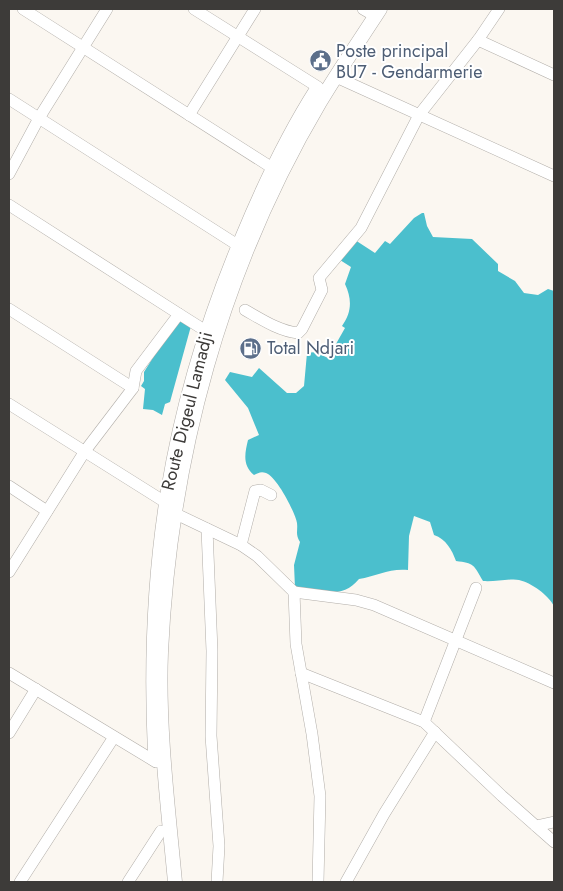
<svg xmlns="http://www.w3.org/2000/svg" width="563" height="891" viewBox="0 0 563 891" font-family="Jost,sans-serif">
  <style>
    .water { fill: #4bbfcd }
    .lines { fill: none; stroke-linecap: round; stroke-linejoin: round }
    .minor-casing { stroke: #b1ada8; stroke-width: 12 }
    .major-casing { stroke: #b1ada8; stroke-width: 15 }
    .minor { stroke: #fff; stroke-width: 11 }
    .major { stroke: #fff; stroke-width: 14 }
    .labels { text-anchor: middle; dominant-baseline: central; stroke-width: 4; stroke-linejoin: round; paint-order: stroke }
    .service-label { font-size: 18px; fill: #4e5e75; stroke: #fff; text-anchor: start }
    .street-label { font-size: 18px; fill: #3d3b39; stroke: #fff }
  </style>
  <rect width="100%" height="100%" fill="#fbf7f1"/>
  <g class="water">
    <path d="M422 213H424L427 226 433 237 472 239 498 264V271L515 281 524 293 538 295 548 289 554 291V606C548 595 532 583 519 580 512 578 495 582 483 581 474 565 474 563 456 561 452 550 446 539 434 535L430 522 414 516 409 536 408 570C390 568 376 576 359 579 342 600 319 591 295 588L294 565 300 542C295 534 298 531 297 523 295 512 277 477 266 473 261 471 258 473 254 475 242 465 245 453 248 440L259 435 248 408 225 380 230 372 252 377 259 368 287 393H296L304 386 307 353 315 352 328 358 345 328 342 326C352 312 352 299 345 284L351 267 340 260 355 240 375 253 385 241 390 244 414 218Z"/>
    <path d="M178 318 191 326 170 402 165 404 162 415 153 410 143 409 145 389 141 386 144 381V372Z"/>
  </g>
  <g class="lines">
    <defs>
      <g id="minor">
        <path d="M23 9 274 169"/>
        <path d="M194 9 318 87"/>
        <path d="M363 9 375 16"/>
        <path d="M478 40 554 75"/>
        <path d="M336 77 554 176"/>
        <path d="M9 99 239 246"/>
        <path d="M189 115 255 9"/>
        <path d="M9 174 39 118 107 9"/>
        <path d="M9 205 179 314"/>
        <path d="M9 309 133 388"/>
        <path d="M245 310C261 319 279 331 298 333L302 329 322 290 319 278 361 228 419 115 478 40 499 9"/>
        <path d="M9 404 165 502"/>
        <path d="M9 486 47 511"/>
        <path d="M174 513 241 545 257 556 294 592 356 600 374 605 554 683"/>
        <path d="M207 529 212 651 211 736 219 846 217 882"/>
        <path d="M241 545 255 491 261 490 271 495"/>
        <path d="M9 572 85 451 133 388 136 371 179 314 206 331"/>
        <path d="M294 592 296 644 312 734 320 796 318 882"/>
        <path d="M9 673 156 762"/>
        <path d="M301 673 424 722 502 796 554 842"/>
        <path d="M424 722 476 588"/>
        <path d="M9 733 36 689"/>
        <path d="M536 826 554 822"/>
        <path d="M20 882 114 737"/>
        <path d="M128 882 161 831"/>
        <path d="M346 882 384 814 435 732"/>
      </g>
      <g id="major">
        <path d="M155 753C146 569 170 408 242 238 263 187 287 136 317 89"/>
        <path d="M175 882C168 807 158 727 161 652 170 458 221 269 320 102 339 70 360 40 380 9"/>
      </g>
    </defs>
    <use href="#minor" class="minor-casing"/>
    <use href="#major" class="major-casing"/>
    <use href="#minor" class="minor"/>
    <use href="#major" class="major"/>
  </g>
  <defs>
    <symbol id="civic-disc" viewBox="-11 -11 22 22"><circle r="9.5" fill="#5c6f8a" stroke="#fff"/><path d="M-.6-6.5H3V-4.5H.6V-3L4-1V1h2V6H-6V1h2V-1L-.6-3ZM-1.2 2.5V6h2.4V2.5Z" fill="#fff"/></symbol>
    <symbol id="fuel-disc" viewBox="-11 -11 22 22"><circle r="9.5" fill="#5c6f8a" stroke="#fff"/><path d="M-5.5-6h7V0h2V4h1.3V-2.5L3-4.5l.8-.8L6-3V5H2.5V1h-1V6h-7ZM-4.2-4.7v3.2H.2V-4.7Z" fill="#fff"/></symbol>
  </defs>
  <g fill-rule="evenodd">
    <use href="#civic-disc" x="308" y="48" width="25" height="25"/>
    <use href="#fuel-disc" x="238" y="336" width="25" height="25"/>
  </g>
  <g class="labels">
    <g class="service-label">
      <text x="336" y="51">Poste principal<tspan x="336" dy="21">BU7 - Gendarmerie</tspan></text>
      <text x="267" y="348">Total Ndjari</text>
    </g>
    <g class="street-label">
      <text transform="translate(187 411) rotate(-76)">Route Digeul Lamadji</text>
    </g>
  </g>
  <rect width="563" height="891" fill="none" stroke="#3d3b39" stroke-width="20"/>
</svg>
